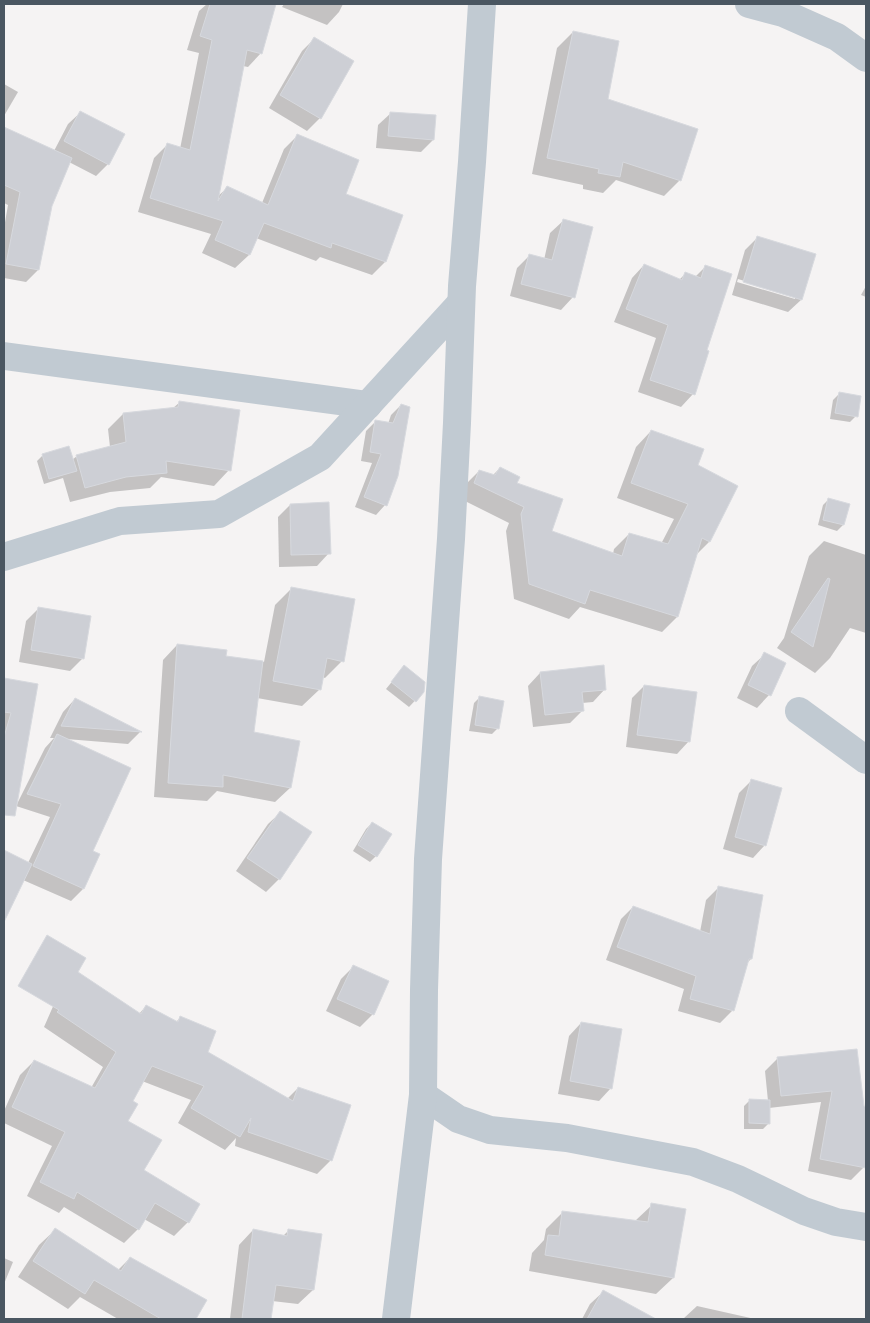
<svg xmlns="http://www.w3.org/2000/svg" width="870" height="1323" viewBox="0 0 870 1323" font-family="Commissioner,sans-serif">
  <style>
    .shadow { fill: #0003; fill-rule: evenodd }
    .building { fill: #cdcfd5; stroke: #d7d9de }
    .lines { fill: none; stroke-linecap: round; stroke-linejoin: round }
    .minor { stroke: #c1cad2; stroke-width: 28 }
  </style>
  <rect width="100%" height="100%" fill="#f5f3f3"/>
  <g class="shadow">
    <path d="M207 4H233L272 15 261 53 248 67 243 66 217 197 227 188 262 203 284 149 297 136 344 194 402 216 385 262 372 275 320 257 316 261 256 238 249 255 235 268 202 253 211 234 138 212 154 158 168 144 180 149 199 53 187 50 199 11Z"/>
    <path d="M284 4H343L339 12 327 25 282 7Z"/>
    <path d="M573 32 606 100 680 180 664 196 616 180 603 193 583 189V185L532 174 557 48Z"/>
    <path d="M314 39 353 61 320 118 307 131 269 108 302 51Z"/>
    <path d="M4 84 18 92 4 116Z"/>
    <path d="M81 112 108 164 96 176 69 162 50 206 38 270 26 282 4 278V228L8 205 4 203V150L5 147 54 151 68 124Z"/>
    <path d="M391 113 433 140 421 152 376 148 378 125Z"/>
    <path d="M563 221 573 297 561 310 510 296 517 268 529 256 544 260 550 233Z"/>
    <path d="M758 237 801 300 788 312 732 295 745 250ZM738 279 795 297V299L737 282Z"/>
    <path d="M644 265 679 280 685 274 695 277 706 266 705 351 693 394 681 407 638 392 656 338 614 322 632 278Z"/>
    <path d="M866 286V297L861 295Z"/>
    <path d="M839 394 856 416 850 422 830 419 833 400Z"/>
    <path d="M180 402 229 470 214 486 161 477 150 488 110 492 70 502 63 478 44 484 37 461 43 455 72 460 77 456 110 447 108 429 123 414 172 409Z"/>
    <path d="M401 405 397 476 385 505 376 515 355 507 372 463 361 461 366 431 375 422 388 424 391 415Z"/>
    <path d="M651 431 696 466 736 486 709 542 696 555 677 617 662 632 580 607 569 619 514 599 506 531 509 523 459 498 464 486 479 471 492 476 500 468 515 484 550 532 613 554 614 549 629 534 661 544 674 519 617 498 636 447Z"/>
    <path d="M829 499 843 525 837 531 818 525 823 505Z"/>
    <path d="M290 505 329 553 317 566 279 567 278 517Z"/>
    <path d="M824 541 866 555V633L850 628 830 658 815 673 777 648 784 638 809 556Z"/>
    <path d="M292 588 342 661 325 678 322 677 320 689 302 706 257 698 252 733 290 788 275 802 217 791 207 801 154 797 163 660 177 645 225 657 264 662 275 605Z"/>
    <path d="M39 608 83 658 70 671 19 662 26 621Z"/>
    <path d="M765 654 785 664 769 695 757 708 737 698 752 666Z"/>
    <path d="M399 673 423 692 409 707 386 689Z"/>
    <path d="M540 673 605 689 593 702 582 703 583 710 570 723 533 727 528 686Z"/>
    <path d="M4 679 37 685 6 803H4Z"/>
    <path d="M644 686 689 741 677 754 626 747 632 698Z"/>
    <path d="M480 697 498 728 492 734 469 731 474 703Z"/>
    <path d="M75 699 140 732 128 744 66 739 92 852 98 855 83 889 71 901 23 880 7 913 4 916V852L28 863 50 817 16 806 45 748 54 738H50L63 712Z"/>
    <path d="M751 781 765 845 753 858 723 849 739 793Z"/>
    <path d="M281 812 311 832 279 879 266 892 236 871 268 824Z"/>
    <path d="M372 823 376 856 370 862 353 851 366 829Z"/>
    <path d="M718 888 751 959 747 963 733 1010 720 1023 678 1011 684 989 606 960 621 919 633 907 700 932 706 900Z"/>
    <path d="M353 967 373 1014 360 1027 326 1011 341 979Z"/>
    <path d="M62 986 139 1014 146 1006 176 1022 180 1018 207 1052 287 1099 298 1088 331 1160 317 1174 235 1146 236 1138 225 1150 178 1123 191 1100 142 1081 132 1102 126 1121 143 1171 188 1222 174 1236 144 1219 138 1229 124 1243 64 1207 59 1213 27 1196 52 1146 4 1123V1111L20 1075 34 1061 91 1088 103 1067 44 1027Z"/>
    <path d="M581 1023 611 1088 599 1101 558 1094 569 1036Z"/>
    <path d="M777 1059 863 1108H866V1155L864 1167 851 1180 808 1171 821 1102 769 1108V1123L763 1129H744V1106L750 1100 768 1101 765 1071Z"/>
    <path d="M652 1205 673 1278 656 1294 529 1271 532 1253 544 1240 546 1229 562 1213 635 1221Z"/>
    <path d="M55 1230 118 1270 130 1258 205 1301 194 1319H118L80 1297 68 1309 18 1277 39 1245Z"/>
    <path d="M253 1230 283 1236 288 1231 313 1290 298 1304 272 1301 270 1319H230L239 1245Z"/>
    <path d="M4 1258 13 1262 4 1284Z"/>
    <path d="M603 1292 639 1312 635 1319H582L590 1304Z"/>
    <path d="M697 1306 755 1319H683Z"/>
  </g>
  <g class="building">
    <path d="M210 4H276L262 54 247 50 218 201 227 186 268 205 297 134 359 160 346 194 403 215 386 262 332 243 331 248 264 223 250 255 215 240 223 221 150 198 167 143 190 150 212 40 200 36Z"/>
    <path d="M573 31 619 41 608 99 698 129 681 181 623 162 620 177 598 173 599 169 547 158Z"/>
    <path d="M314 37 354 61 321 119 280 95Z"/>
    <path d="M80 111 125 134 109 165 64 141Z"/>
    <path d="M390 112 436 115 434 140 388 136Z"/>
    <path d="M4 127 72 158 52 206 39 270 6 264 20 192 4 185Z"/>
    <path d="M563 219 593 227 575 298 521 284 529 254 552 260Z"/>
    <path d="M757 236 816 254 802 300 743 282Z"/>
    <path d="M644 264 682 280 685 272 701 278 705 265 732 274 707 350 709 351 695 395 650 380 668 325 626 309Z"/>
    <path d="M839 392 861 396 858 417 835 413Z"/>
    <path d="M179 401 240 410 231 471 166 461 167 473 126 477 85 488 76 455 126 442 123 413 178 407Z"/>
    <path d="M401 404 410 407 398 476 387 506 364 497 381 454 370 452 375 420 393 423Z"/>
    <path d="M651 430 704 449 698 465 738 486 710 542 702 538 678 617 590 590 585 604 529 584 521 514 524 507 474 483 479 470 495 475 500 467 520 477 517 483 563 499 552 531 622 556 629 533 668 544 688 504 631 483Z"/>
    <path d="M69 446 77 471 49 479 42 454Z"/>
    <path d="M828 498 850 504 844 525 823 520Z"/>
    <path d="M329 502 331 554 291 555 290 504Z"/>
    <path d="M828 578 830 579 813 647 791 632Z"/>
    <path d="M291 587 355 599 344 662 327 658 321 690 273 681Z"/>
    <path d="M38 607 91 616 84 659 31 650Z"/>
    <path d="M177 644 227 650 226 656 263 661 254 732 300 741 291 788 223 775V787L168 783Z"/>
    <path d="M764 652 786 663 771 696 748 685Z"/>
    <path d="M404 665 425 682 424 692 416 702 391 682Z"/>
    <path d="M604 665 606 690 582 692 584 711 545 715 540 672Z"/>
    <path d="M4 678 38 684 15 816 4 815V737L11 713 4 712Z"/>
    <path d="M644 685 697 692 690 742 637 735Z"/>
    <path d="M479 696 504 701 499 729 475 725Z"/>
    <path d="M75 698 142 732 61 726Z"/>
    <path d="M57 734 131 768 93 851 100 854 84 889 33 866 61 804 27 794Z"/>
    <path d="M751 779 782 788 766 846 735 837Z"/>
    <path d="M280 811 312 832 280 880 247 858Z"/>
    <path d="M372 822 392 834 377 857 358 845Z"/>
    <path d="M4 850 32 864 4 922Z"/>
    <path d="M718 886 763 895 752 959H749L734 1011 690 999 696 976 617 947 633 906 710 934Z"/>
    <path d="M47 935 86 958 78 972 141 1014 146 1005 178 1022 180 1016 216 1031 208 1052 293 1101 298 1087 351 1105 332 1161 248 1132 251 1118 240 1137 191 1108 204 1086 152 1066 133 1101 138 1104 128 1121 162 1140 144 1170 200 1204 189 1223 155 1203 139 1230 77 1192 74 1199 40 1182 65 1132 12 1107 34 1060 95 1088 116 1052 57 1012 59 1010 18 986Z"/>
    <path d="M353 965 389 981 374 1015 337 999Z"/>
    <path d="M581 1022 622 1029 612 1089 570 1081Z"/>
    <path d="M857 1049 864 1106 866 1107V1168L820 1159 832 1091 781 1096 777 1057Z"/>
    <path d="M749 1099 770 1100V1124L749 1123Z"/>
    <path d="M651 1203 686 1209 674 1278 545 1255 548 1235 559 1236 562 1211 648 1222Z"/>
    <path d="M55 1228 121 1271 130 1257 207 1300 196 1319H161L94 1280 85 1294 33 1261Z"/>
    <path d="M253 1229 287 1236 288 1229 322 1234 314 1290 276 1285 271 1319H242Z"/>
    <path d="M603 1290 656 1319H587Z"/>
  </g>
  <g class="lines">
    <g class="minor">
      <path d="M749 4 783 13 837 37 866 58"/>
      <path d="M4 356 368 405"/>
      <path d="M4 557 120 521 219 514 320 457 461 303"/>
      <path d="M799 711 866 760"/>
      <path d="M423 1095 458 1119 490 1130 567 1138 693 1162 738 1179 804 1211 836 1222 866 1227"/>
      <path d="M396 1319 423 1095 424 990 428 859 451 539 457 423 462 286 472 162 482 4"/>
    </g>
  </g>
  <rect width="870" height="1323" fill="none" stroke="#4a5661" stroke-width="10"/>
</svg>
